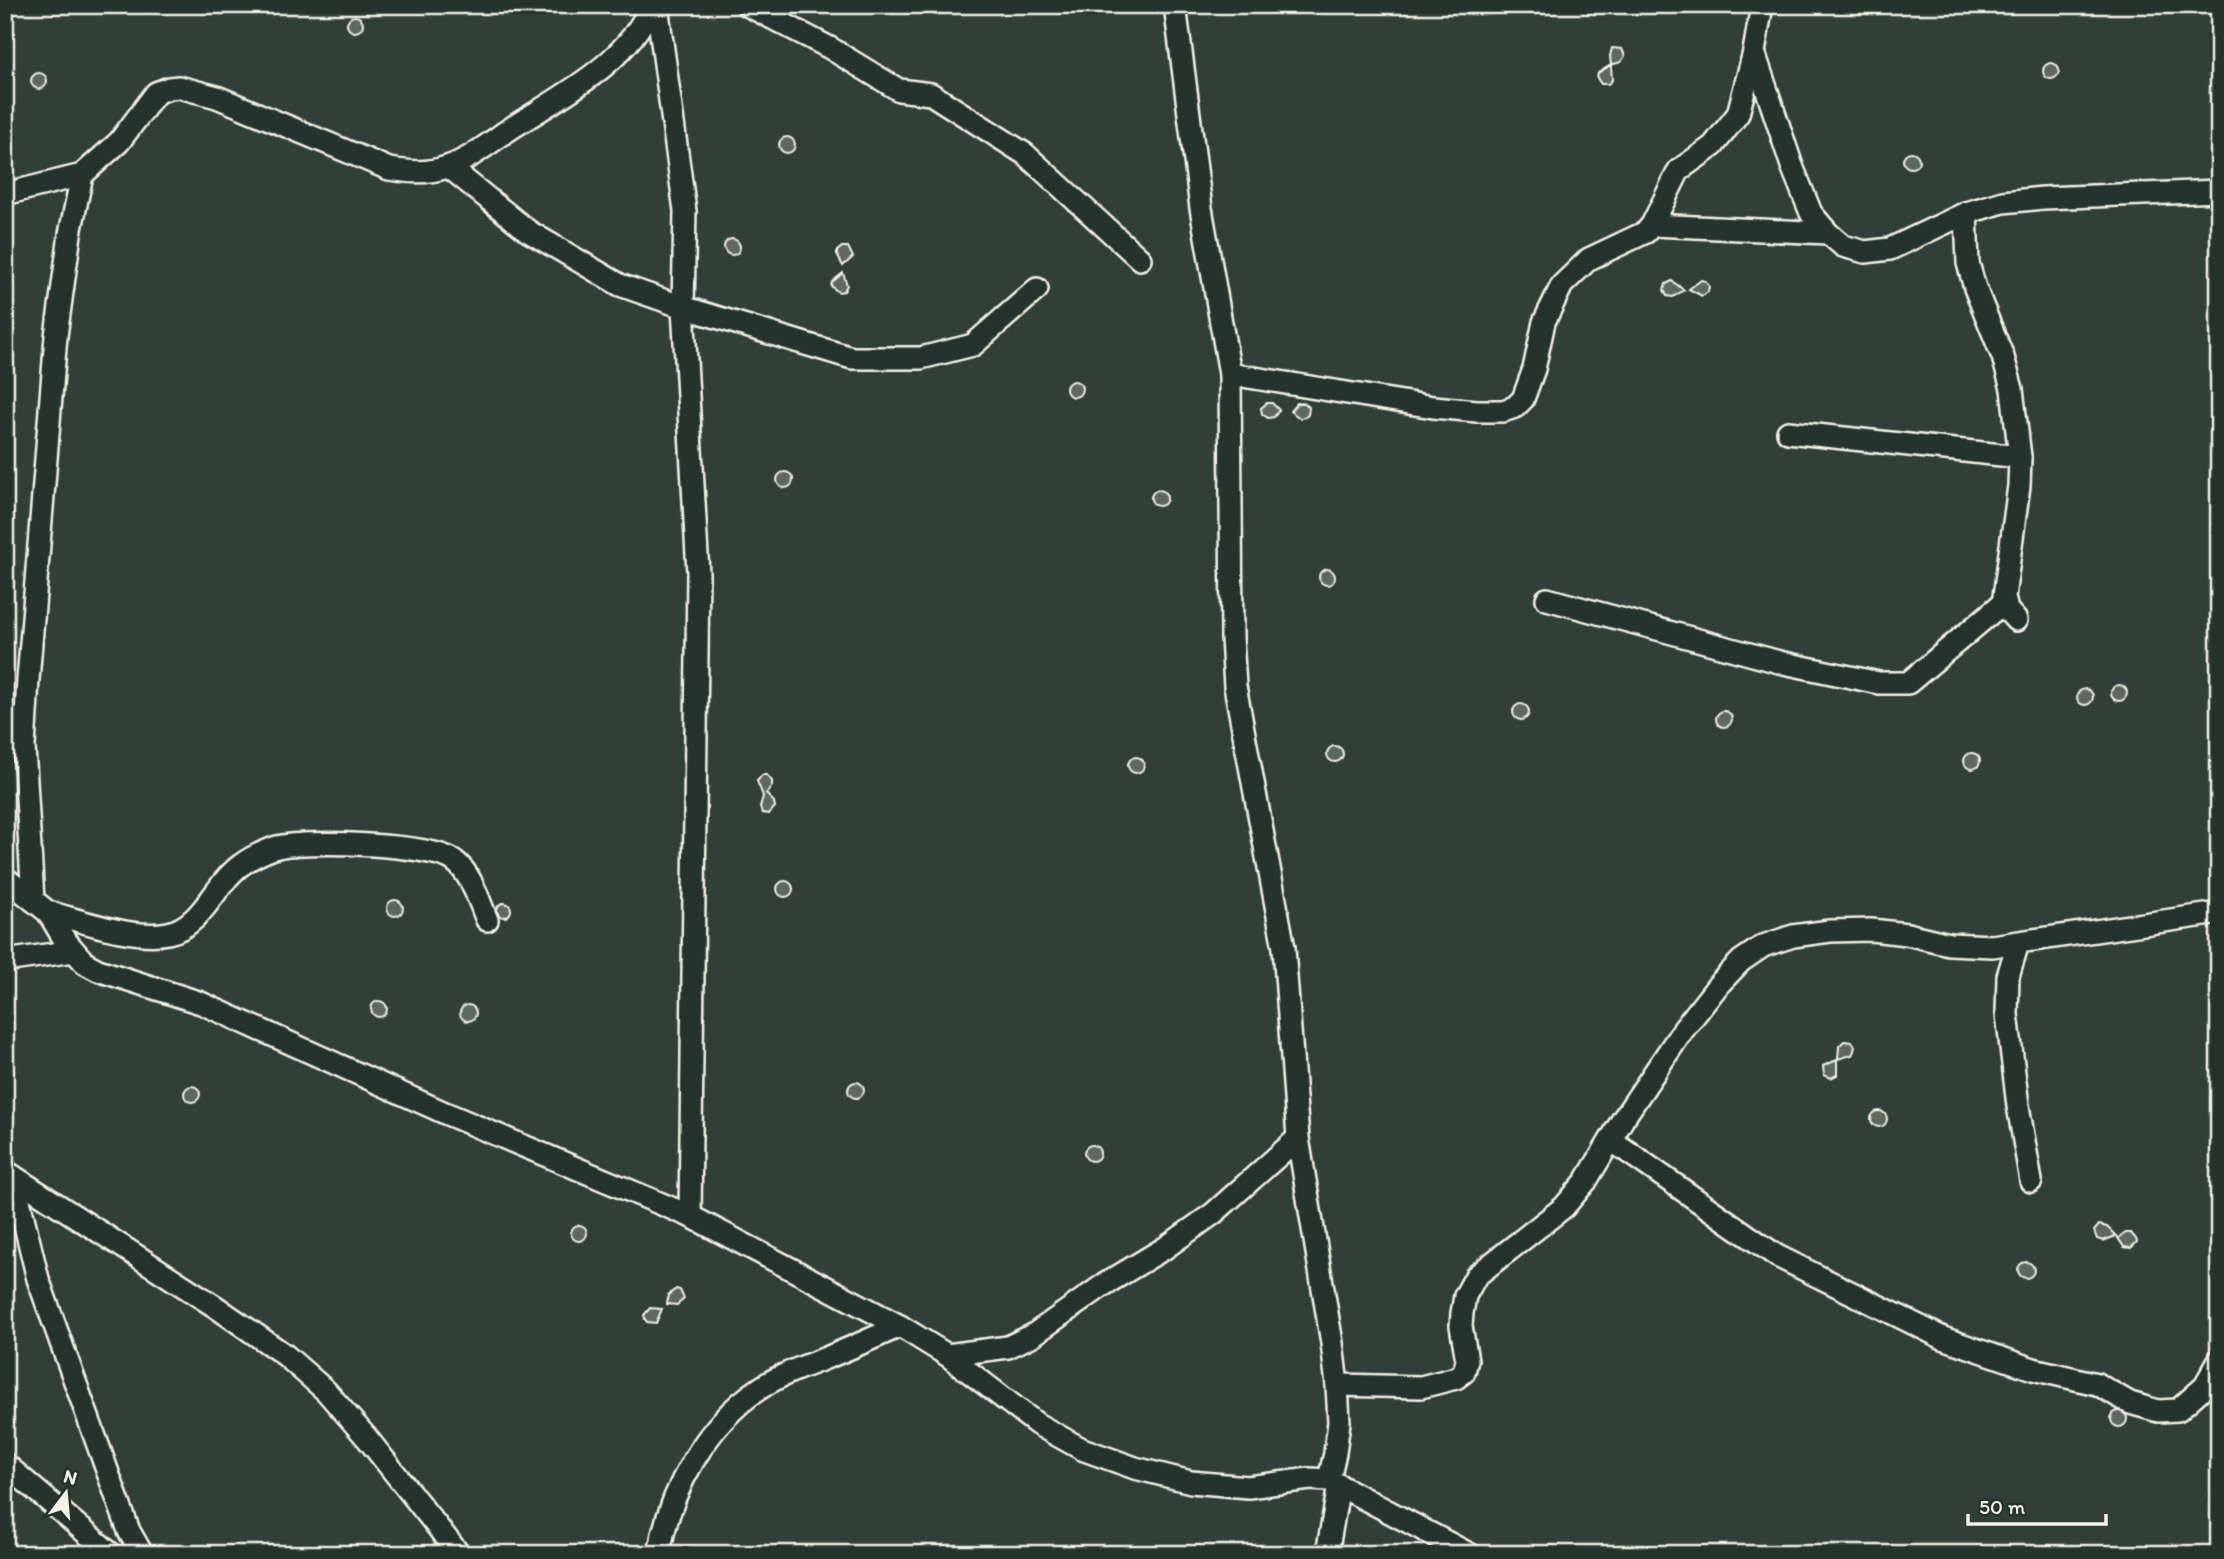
<svg xmlns="http://www.w3.org/2000/svg" width="2224" height="1559" viewBox="0 0 2224 1559" font-family="Itim,sans-serif">
  <style>
    .building { fill: #5f6861; stroke: #f4f1e8; stroke-width: 2 }
    .lines { fill: none; stroke-linecap: round; stroke-linejoin: round }
    .minor-casing { stroke: #f4f1e8; stroke-width: 26 }
    .minor { stroke: #26332d; stroke-width: 21 }
  </style>
  <rect width="100%" height="100%" fill="#323e38"/>
  <filter id="ink" filterUnits="userSpaceOnUse"><feTurbulence type="fractalNoise" baseFrequency=".0143" numOctaves="2"/><feDisplacementMap in="SourceGraphic" scale="14" xChannelSelector="R" yChannelSelector="G"/><feConvolveMatrix kernelMatrix="1 2 1 2 8 2 1 2 1" color-interpolation-filters="sRGB"/></filter>
  <g filter="url(#ink)">
    <g class="building">
      <circle cx="355" cy="24" r="8"/>
      <path d="M1612 48 1622 49 1625 56 1621 62 1611 65 1610 56Z"/>
      <circle cx="2051" cy="71" r="8"/>
      <path d="M1611 65 1612 80 1608 84H1601L1597 78 1598 73Z"/>
      <circle cx="39" cy="81" r="8"/>
      <circle cx="787" cy="145" r="8"/>
      <circle cx="1911" cy="160" r="8"/>
      <circle cx="732" cy="247" r="8"/>
      <path d="M842 247H848L853 257 843 266 837 255V251Z"/>
      <path d="M843 273 847 285 844 291 838 292 831 286 832 282Z"/>
      <path d="M1701 280 1705 281 1709 286 1708 292 1702 296 1689 289Z"/>
      <path d="M1672 281 1684 290 1673 297 1667 296 1664 290 1666 284Z"/>
      <circle cx="1074" cy="389" r="8"/>
      <path d="M1267 403H1272L1279 410 1274 417 1268 418 1262 414 1261 408Z"/>
      <path d="M1297 403H1304L1309 407 1308 415 1305 417 1300 418 1290 411Z"/>
      <circle cx="785" cy="480" r="8"/>
      <circle cx="1159" cy="498" r="8"/>
      <circle cx="1327" cy="577" r="8"/>
      <circle cx="2119" cy="693" r="8"/>
      <circle cx="2085" cy="697" r="8"/>
      <circle cx="1521" cy="712" r="8"/>
      <circle cx="1724" cy="719" r="8"/>
      <circle cx="1335" cy="754" r="8"/>
      <circle cx="1972" cy="761" r="8"/>
      <circle cx="1136" cy="765" r="8"/>
      <path d="M762 775H767L772 781V786L766 794 774 802 775 807 769 814 762 813 760 807 763 796 757 781Z"/>
      <circle cx="785" cy="889" r="8"/>
      <circle cx="395" cy="908" r="8"/>
      <circle cx="504" cy="910" r="7"/>
      <circle cx="379" cy="1009" r="8"/>
      <circle cx="468" cy="1013" r="8"/>
      <path d="M1844 1041 1852 1042 1855 1046 1854 1051 1852 1055 1838 1059 1839 1046Z"/>
      <path d="M1837 1060V1075L1831 1078 1824 1075 1823 1066Z"/>
      <circle cx="856" cy="1090" r="8"/>
      <circle cx="192" cy="1094" r="8"/>
      <circle cx="1879" cy="1119" r="8"/>
      <circle cx="1092" cy="1153" r="8"/>
      <path d="M2099 1225 2107 1227 2116 1236 2103 1241 2097 1239 2094 1231Z"/>
      <circle cx="579" cy="1233" r="8"/>
      <path d="M2126 1233H2131L2136 1239 2137 1242 2131 1248 2124 1247 2118 1238Z"/>
      <circle cx="2026" cy="1270" r="8"/>
      <path d="M676 1289 680 1290 684 1299 677 1305 667 1304 668 1295Z"/>
      <path d="M650 1308 662 1309 656 1323 647 1322 645 1319 644 1315Z"/>
      <circle cx="2119" cy="1419" r="8"/>
    </g>
    <g class="lines">
      <defs>
        <g id="minor">
          <path d="M657 5 685 211 683 307 698 573 690 1216"/>
          <path d="M747 5 830 48 899 90 931 94 1025 154 1140 259"/>
          <path d="M1175 5 1201 208 1230 374 1232 638 1235 686 1284 948 1298 1138 1332 1343 1337 1385 1339 1422 1335 1453 1329 1480"/>
          <path d="M1754 52 1792 166 1811 213 1828 233 1843 246 1865 252 1890 249 1966 213 2003 202 2043 198 2219 191"/>
          <path d="M449 167 528 231 620 285 683 307 852 358H921L973 345 1037 289"/>
          <path d="M5 194 82 175 119 142 156 93 169 88 179 87 217 97 389 169C410 172 427 174 447 167 469 160 488 144 507 131 558 97 627 65 651 5"/>
          <path d="M1966 213 1968 263 1975 288 2003 357 2012 389 2020 457 2019 486 2004 597 2007 610 2016 620"/>
          <path d="M1652 225 1828 233"/>
          <path d="M1230 374 1433 407 1477 411H1503L1515 407 1523 399 1534 369 1544 322 1562 285 1589 259 1646 232 1652 225 1679 170 1713 146 1738 114 1754 52 1762 5"/>
          <path d="M1788 432 2020 457"/>
          <path d="M1547 599 1779 662 1879 683H1908L2004 602"/>
          <path d="M5 878 48 912 64 939 85 963 98 970 201 1003 445 1113 690 1216 900 1326 947 1355 1037 1424 1082 1449 1135 1468 1191 1482 1248 1487 1310 1479 1329 1480 1469 1554"/>
          <path d="M33 900 24 747 28 680 56 336 70 234 82 175"/>
          <path d="M48 912C82 921 134 940 168 933 203 926 214 884 241 865 250 858 263 852 274 848 302 839 430 844 453 860 471 872 479 901 487 920"/>
          <path d="M2018 943 2008 976 2007 1014 2018 1106 2031 1181"/>
          <path d="M5 961 74 951"/>
          <path d="M1611 1140 1777 1256 1943 1338 2033 1369 2097 1384 2130 1403 2158 1411 2178 1410 2204 1387 2219 1360"/>
          <path d="M5 1171 216 1307 285 1355 326 1391 367 1438 459 1554"/>
          <path d="M13 1176 38 1279 129 1531 142 1554"/>
          <path d="M947 1355 1008 1347 1033 1335 1102 1286 1165 1248 1214 1213 1298 1138"/>
          <path d="M1337 1385 1421 1387 1456 1378 1464 1372 1467 1360 1461 1326 1462 1313 1465 1296 1476 1276 1564 1207 1586 1181 1623 1119 1683 1030 1719 984 1741 961 1763 946 1793 936 1830 931 1871 930 1907 934 1949 944 1992 946 2219 913"/>
          <path d="M5 1464 111 1554"/>
          <path d="M659 1554C669 1492 706 1424 759 1389 779 1375 803 1367 826 1358 851 1348 875 1337 900 1326"/>
          <path d="M1327 1554 1339 1485"/>
        </g>
      </defs>
      <use href="#minor" class="minor-casing"/>
      <use href="#minor" class="minor"/>
    </g>
  </g>
  <rect width="2224" height="1559" fill="none" stroke="#26332d" stroke-width="28"/>
  <rect x="14" y="14" width="2196" height="1531" fill="none" stroke="#f4f1e8" stroke-width="2.5" filter="url(#ink)"/>
  <g transform="translate(66 1493) rotate(16)" stroke="#26332d" stroke-width="5" paint-order="stroke">
  <path d="M0-5L12 26L0 18L-12 26Z" fill="#f4f1e8"/>
  <text y="-10" font-size="19" font-weight="bold" text-anchor="middle" fill="#f4f1e8">N</text>
  </g>
  <path d="M1968 1514v10h138v-10" fill="none" stroke="#f4f1e8" stroke-width="3.5"/>
  <text x="1979" y="1514" font-size="21" fill="#f4f1e8" stroke="#26332d" stroke-width="5" paint-order="stroke">50 m</text>
</svg>
